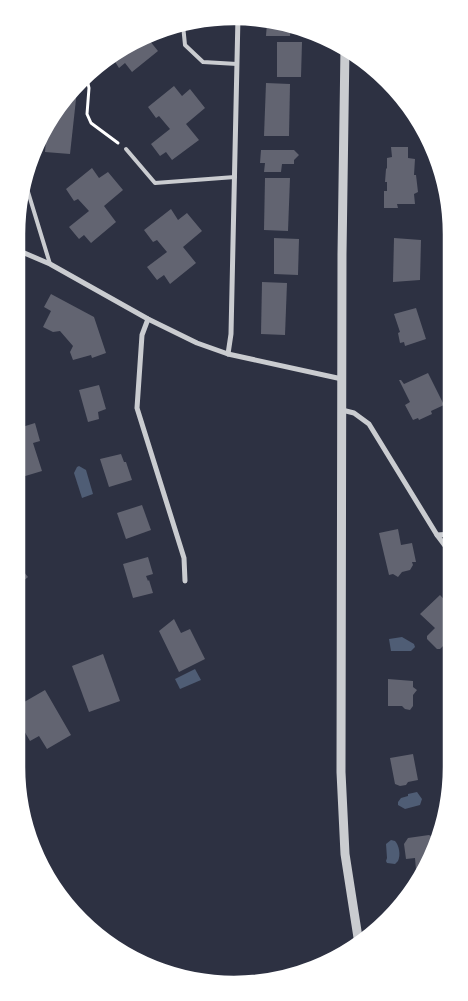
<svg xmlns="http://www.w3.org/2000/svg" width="468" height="1001" viewBox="0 0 468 1001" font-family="'Times New Roman',serif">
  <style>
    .water { fill: #4f5d75 }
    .building { fill: #626471 }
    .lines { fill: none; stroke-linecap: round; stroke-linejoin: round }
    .path { stroke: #fff; stroke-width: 3 }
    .service { stroke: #caccd0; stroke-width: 4 }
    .minor { stroke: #caccd0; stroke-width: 5 }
    .tertiary { stroke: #caccd0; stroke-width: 9 }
    .rim { fill: none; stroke: #fff; stroke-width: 2.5 }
  </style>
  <rect width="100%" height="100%" fill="#2d3142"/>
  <g class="water">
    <path d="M79 466 86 470 93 494 82 498 74 473 77 467Z"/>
    <path d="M402 637 414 644 415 647 411 651H391L389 639Z"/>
    <path d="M195 669 201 680 180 689 175 679Z"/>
    <path d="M417 792 422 799 420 805 405 809 398 805V802L401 798 408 796V794Z"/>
    <path d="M391 840 395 841C399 845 401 855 398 861L395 864 387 863 386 861 387 858 386 844Z"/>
  </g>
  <g class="building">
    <path d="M267 22 291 26 290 36H266Z"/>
    <path d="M145 35 158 51 132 72 125 63 119 68 112 57Z"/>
    <path d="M277 42H302L301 77H277Z"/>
    <path d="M266 83 290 84 289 136H264Z"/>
    <path d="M174 86 182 96 190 89 205 108 186 124 199 140 172 160 166 152 160 156 151 144 170 129 159 116 156 118 148 107Z"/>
    <path d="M395 88 408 100 411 106 400 105V95H395Z"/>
    <path d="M72 90H77L70 154 45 152 47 127Z"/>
    <path d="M391 147H408V158L415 159 414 175H416L418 192 414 194 415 204H397L398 208H384V191H387V182H385L386 169 387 168V158L392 157Z"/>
    <path d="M261 150H294L299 155 294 160V164H282L281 172H264L265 163H260Z"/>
    <path d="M92 168 99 178 108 172 123 190 104 206 116 222 91 243 84 235 79 239 69 227 89 211 78 199 74 201 66 189Z"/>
    <path d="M265 178H290L288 231 264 230Z"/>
    <path d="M171 209 178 220 187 213 202 231 183 247 196 263 170 284 164 275 157 280 147 267 167 252 157 240 153 242 144 230Z"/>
    <path d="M274 238 299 239 298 275 274 274Z"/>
    <path d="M394 238 421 240 420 280 393 282Z"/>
    <path d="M262 282 287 283 285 335 261 334Z"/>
    <path d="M51 294 94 317 106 353 92 358 91 355 73 360 70 352 73 346 60 331 53 332 43 327 51 311 44 307Z"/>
    <path d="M416 308 426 339 405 346 404 342 400 343 398 333 400 332 394 314Z"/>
    <path d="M428 373 444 405 431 411 432 414 419 420 418 418 413 420 405 405 410 402 399 380H401L404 384Z"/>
    <path d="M99 385 106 409 98 412 99 419 88 422 79 390Z"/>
    <path d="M15 417 19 428 35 423 40 441 33 443 42 471 22 477 16 460 15 461Z"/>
    <path d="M121 454 124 462H126L132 480 109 487 100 459Z"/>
    <path d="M142 505 151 530 126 539 117 513Z"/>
    <path d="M398 529 401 545 412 543 416 562H412L413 565 410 570 402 572 398 577 393 574 389 575 379 533Z"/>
    <path d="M148 557 153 574 146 576 148 581 149 580 153 593 133 598 123 564Z"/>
    <path d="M15 561 28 577 15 588Z"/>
    <path d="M440 595 452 608 448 614 452 618 453 623 447 628 453 633V636L440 649H437L427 639V636L435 628 420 614Z"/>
    <path d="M174 619 181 633 190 629 205 659 179 672 159 631Z"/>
    <path d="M15 651 24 668 15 672Z"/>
    <path d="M103 654 120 701 89 712 72 666Z"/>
    <path d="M388 679 413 681V687L417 690 413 695V706L410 710 405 709 402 706H388Z"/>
    <path d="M45 690 71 735 47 749 39 736 30 741 23 729 15 733V698L19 705Z"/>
    <path d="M413 754 418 780 408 782 406 785 400 786 395 784 390 758Z"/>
    <path d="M429 835 438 840 436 851 425 869 416 870 415 858 406 859 404 844 408 838Z"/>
  </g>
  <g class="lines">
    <path class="path" d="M86 75 89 88 87 114 91 123 118 143"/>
    <g class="service">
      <path d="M183 25 185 45 203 62 237 64"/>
      <path d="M126 149 155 183 235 177"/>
      <path d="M25 182 50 264"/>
    </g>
    <g class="minor">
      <path d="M15 249 50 264 148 319 197 343 228 354 342 379"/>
      <path d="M148 319 142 335 137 408 184 558 185 581"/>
      <path d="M228 354 231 334 238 16"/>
      <path d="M342 410 354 413 369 424 437 535 452 555"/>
      <path d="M437 535 452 534"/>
    </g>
    <path class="tertiary" d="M345 47 342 254 341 772 345 854 359 944"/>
  </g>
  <path d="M0 0H468V1001H0ZM234 24H234A210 210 0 0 1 444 234V767A210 210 0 0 1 234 977H234A210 210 0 0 1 24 767V234A210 210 0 0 1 234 24Z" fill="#fff" fill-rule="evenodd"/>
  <path class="rim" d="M234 24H234A210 210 0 0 1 444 234V767A210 210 0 0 1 234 977H234A210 210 0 0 1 24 767V234A210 210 0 0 1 234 24Z"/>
</svg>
